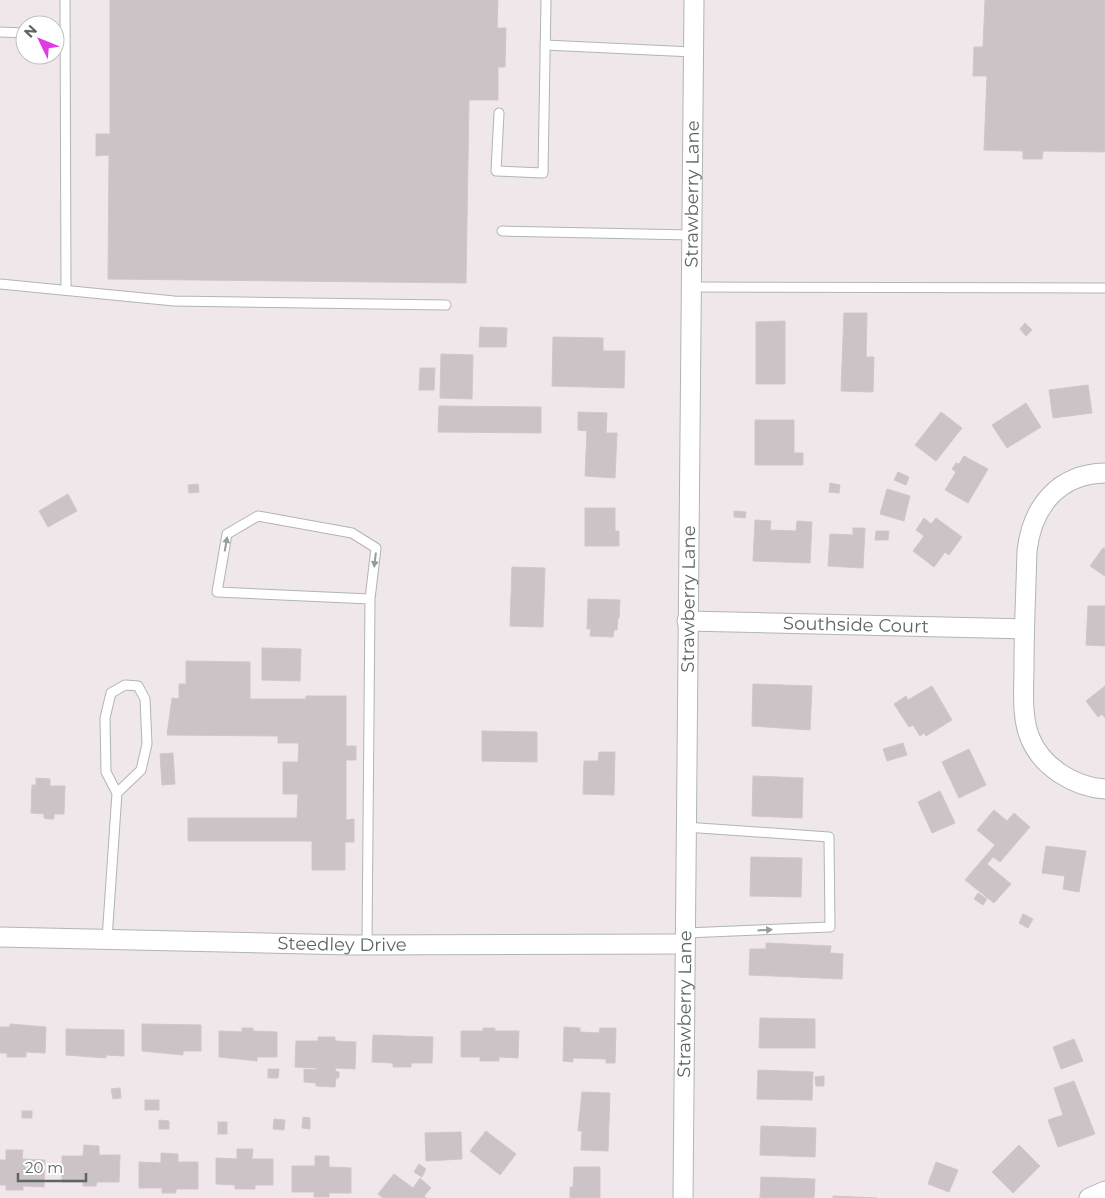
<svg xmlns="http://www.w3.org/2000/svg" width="1105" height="1198" viewBox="0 0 1105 1198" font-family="Montserrat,sans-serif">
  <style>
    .building { fill: #cbc3c6; stroke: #d4c5cb }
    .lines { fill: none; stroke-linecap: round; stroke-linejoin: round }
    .service-casing { stroke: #afb6b3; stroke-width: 11 }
    .minor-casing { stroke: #afb6b3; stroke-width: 21 }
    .service { stroke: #fff; stroke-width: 9 }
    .minor { stroke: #fff; stroke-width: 19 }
    .oneway { fill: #969c99 }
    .labels { text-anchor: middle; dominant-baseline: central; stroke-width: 4; stroke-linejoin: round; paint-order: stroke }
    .street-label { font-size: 18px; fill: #5e6662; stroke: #fff }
  </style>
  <rect width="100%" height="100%" fill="#f0e7ea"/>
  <g class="building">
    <path d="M110 0H498L497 28H506L505 67H498V100H469L466 283 108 279 109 155 96 156V134H110Z"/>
    <path d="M985 0H1105V152L1043 151 1042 159H1023V151L984 150 987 76H973L974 47H983Z"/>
    <path d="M844 313H867L866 357H874L873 392 841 391Z"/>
    <path d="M785 321V384H756V322Z"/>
    <path d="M1025 323 1032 330 1026 336 1020 329Z"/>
    <path d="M480 327 507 328 506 347H479Z"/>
    <path d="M553 337 603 338V351H625L624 388 552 386Z"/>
    <path d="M441 354 473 355 472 399 440 398Z"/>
    <path d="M420 368H435L434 390H419Z"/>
    <path d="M1088 385 1092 413 1053 418 1049 390Z"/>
    <path d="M1026 403 1041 427 1007 448 992 425Z"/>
    <path d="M439 406 541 407V433L438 432Z"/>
    <path d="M578 412 607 413 606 433H617L615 478 585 476 587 431 578 430Z"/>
    <path d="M941 412 962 428 936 461 915 445Z"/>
    <path d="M755 420H794V453H803V465H755Z"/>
    <path d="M964 456 988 469 968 503 945 490 956 472 952 469 956 463 959 464Z"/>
    <path d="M898 472 909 477 906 485 894 480Z"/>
    <path d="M830 483 840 485 839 493 829 492Z"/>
    <path d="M198 484 199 492 189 493 188 485Z"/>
    <path d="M887 489 910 496 904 521 880 514Z"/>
    <path d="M68 494 77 511 48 527 39 511Z"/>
    <path d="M585 508H615V531H619V546H585Z"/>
    <path d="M734 511 746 512 745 518 734 517Z"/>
    <path d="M924 518 931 524 936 518 962 537 949 555 945 552 934 567 913 551 924 536 916 530Z"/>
    <path d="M755 520 771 521 770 530 796 531 797 521 812 522 810 563 753 561Z"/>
    <path d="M853 528H865L863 568 828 566 830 534 853 535Z"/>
    <path d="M876 531H889L888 540H875Z"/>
    <path d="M1103 548H1105V576L1090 566Z"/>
    <path d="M512 567 545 568 543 627 510 626Z"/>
    <path d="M588 599 620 600 619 618H618L617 630H614L613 637 590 636 591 629H587Z"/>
    <path d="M1088 606H1105V646L1086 645Z"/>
    <path d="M262 648 301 649 300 681 262 680Z"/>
    <path d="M186 661 250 662V699H306V696H346V746H356V760H346V820L354 819V842H345V870H312V841H188V818H297L298 794H283V762H298L299 743H278V736L167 735 172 698 179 699V684H186Z"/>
    <path d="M753 684 812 686 810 730 752 726Z"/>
    <path d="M932 686 952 720 926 736 924 733 920 736 913 725 909 727 894 704 906 696 908 700Z"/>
    <path d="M1105 686V718L1102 714 1098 717 1086 701Z"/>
    <path d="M482 731 537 732V762L482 761Z"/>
    <path d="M903 743 907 755 887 761 883 749Z"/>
    <path d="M969 749 986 785 959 798 942 762Z"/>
    <path d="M599 752H615L614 795 583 794 584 761H598Z"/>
    <path d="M173 753 175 784 162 785 160 754Z"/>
    <path d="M753 776 803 778 802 818 752 816Z"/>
    <path d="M36 778 50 779V786H65L64 814H54V819H48L44 818V814L31 813 32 785H36Z"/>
    <path d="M940 791 955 823 932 833 918 802Z"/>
    <path d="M994 810 1007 821 1014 813 1030 827 1000 862 993 857 987 864 1011 884 994 903 965 880 995 845 977 830Z"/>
    <path d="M1046 846 1086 851 1079 892 1063 889 1065 876 1042 873Z"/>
    <path d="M751 857 802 858 801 897 750 896Z"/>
    <path d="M978 893 987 899 983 905 974 899Z"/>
    <path d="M1023 914 1033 919 1028 928 1019 923Z"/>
    <path d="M766 943 831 946 830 953 843 954 842 979 749 975 750 949H766Z"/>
    <path d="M760 1018 815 1019V1048H759Z"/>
    <path d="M10 1024 46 1027 45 1053 26 1052V1057H7V1053H0V1027H10Z"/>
    <path d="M142 1024 201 1025V1051H183V1055L142 1051Z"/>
    <path d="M564 1027 580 1028V1032L599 1033 600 1028H616L615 1063H606V1059L573 1058V1062L563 1061Z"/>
    <path d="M242 1028H253V1031L277 1032V1057H257V1061L219 1057V1031L242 1032Z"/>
    <path d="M483 1028H495V1031H519L518 1058 499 1057V1061H480V1057H461V1031H483Z"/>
    <path d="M66 1029 124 1030V1056L106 1055V1058L66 1055Z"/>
    <path d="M373 1035 433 1037 432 1063H411V1067H393V1063L372 1062Z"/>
    <path d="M318 1037H335V1041L356 1042 355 1069 336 1068 335 1071 339 1072V1078H336L335 1087 316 1086V1083L304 1082V1069L316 1070V1068L295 1067 296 1041H318Z"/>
    <path d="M1074 1039 1083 1061 1061 1069 1053 1047Z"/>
    <path d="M268 1069H279L278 1078H268Z"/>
    <path d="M758 1070 813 1072 812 1100 757 1099Z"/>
    <path d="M824 1076V1086H816L815 1077Z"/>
    <path d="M1074 1081 1095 1134 1058 1147 1048 1120 1063 1115 1054 1088Z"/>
    <path d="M120 1088 121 1098 113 1099 111 1089Z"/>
    <path d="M582 1092 610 1093 608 1151 581 1150 582 1131H578Z"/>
    <rect x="145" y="1100" width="14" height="10"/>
    <rect x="22" y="1111" width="10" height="7"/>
    <path d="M303 1117 310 1118V1129L302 1128Z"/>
    <path d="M274 1119 285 1120 284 1130 273 1129Z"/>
    <path d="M159 1120 169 1121V1129H159Z"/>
    <rect x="218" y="1122" width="9" height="12"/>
    <path d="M761 1126 816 1128 815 1157 760 1155Z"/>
    <path d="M486 1131 516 1154 500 1175 470 1151Z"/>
    <path d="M461 1132 462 1159 426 1161 425 1133Z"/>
    <path d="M84 1145 99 1146V1155H120L119 1182H97L96 1186H83V1182H62V1156H83Z"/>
    <path d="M1019 1145 1040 1166 1013 1193 992 1172Z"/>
    <path d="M237 1149H253L252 1159H273V1185H255V1189H235V1185L216 1184V1158L237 1159Z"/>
    <path d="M6 1150H23L22 1159 45 1160 44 1187 23 1186V1190H6V1185H0V1160H6Z"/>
    <path d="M161 1153 178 1154V1162H198V1189H176V1193H162V1188H139V1162L161 1163Z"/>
    <path d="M315 1156H329V1167L351 1168V1193H329V1197H314V1192H292V1166H315Z"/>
    <path d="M936 1162 958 1170 949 1192 928 1184Z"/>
    <path d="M419 1164 426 1169 422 1177 414 1172Z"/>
    <path d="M574 1167H600V1198H570V1187H573Z"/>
    <path d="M394 1174 413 1188 420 1178 431 1188 424 1196 426 1198H383L378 1194Z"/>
    <path d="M761 1177 815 1179 814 1198H760Z"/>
    <path d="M833 1196 877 1198H833Z"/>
  </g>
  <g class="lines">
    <defs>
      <g id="service">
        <path d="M65 0 66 289"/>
        <path d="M0 32 25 33"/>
        <path d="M545 45 693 52"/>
        <path d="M499 113 496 171 543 173 546 0"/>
        <path d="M502 231 691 235"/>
        <path d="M0 284 174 301 446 305"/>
        <path d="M691 287 1105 288"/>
        <path d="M685 933 830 927 829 837 685 827"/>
        <path d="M107 939 117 793 106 772 105 718 111 693 125 685 138 686 145 699 147 744 141 770 117 793"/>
        <path d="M367 944 370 599 217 592 227 534 258 516 352 533 376 548 370 599"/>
      </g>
      <g id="minor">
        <path d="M1105 473C1058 474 1032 507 1027 551 1026 589 1024 627 1024 666 1024 688 1021 716 1030 738 1042 767 1074 787 1105 789"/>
        <path id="s1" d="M687 621 1024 629"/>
        <path id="s2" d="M0 937 351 945 684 944"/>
        <path id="s3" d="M683 1198 694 0"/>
        <path d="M1089 1198 1105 1191"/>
      </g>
    </defs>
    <use href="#service" class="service-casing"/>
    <use href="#minor" class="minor-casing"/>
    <use href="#service" class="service"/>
    <use href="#minor" class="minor"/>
  </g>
  <defs><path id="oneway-solid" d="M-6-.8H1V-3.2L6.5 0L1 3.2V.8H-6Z" transform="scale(1.25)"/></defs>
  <g class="oneway">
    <use href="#oneway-solid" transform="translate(226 544) rotate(-80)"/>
    <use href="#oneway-solid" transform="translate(375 560) rotate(97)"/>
    <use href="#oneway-solid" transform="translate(765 930) rotate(-3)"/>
  </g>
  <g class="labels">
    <g class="street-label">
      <text stroke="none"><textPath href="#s3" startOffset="1004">Strawberry Lane</textPath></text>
      <text stroke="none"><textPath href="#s3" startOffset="599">Strawberry Lane</textPath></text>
      <text stroke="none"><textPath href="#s1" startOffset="169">Southside Court</textPath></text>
      <text stroke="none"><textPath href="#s2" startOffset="342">Steedley Drive</textPath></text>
      <text stroke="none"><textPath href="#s3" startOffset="194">Strawberry Lane</textPath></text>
    </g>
  </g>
  <g transform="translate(40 40) rotate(313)"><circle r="24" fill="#ffffff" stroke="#bfc2c0"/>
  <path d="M0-4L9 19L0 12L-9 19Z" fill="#e03ae3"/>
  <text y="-8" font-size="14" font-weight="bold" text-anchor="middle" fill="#5e6662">N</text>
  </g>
  <path d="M18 1173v8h68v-8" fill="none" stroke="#5e6662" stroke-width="2.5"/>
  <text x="25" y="1173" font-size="15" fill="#5e6662" stroke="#ffffff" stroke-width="4" paint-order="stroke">20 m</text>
</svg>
